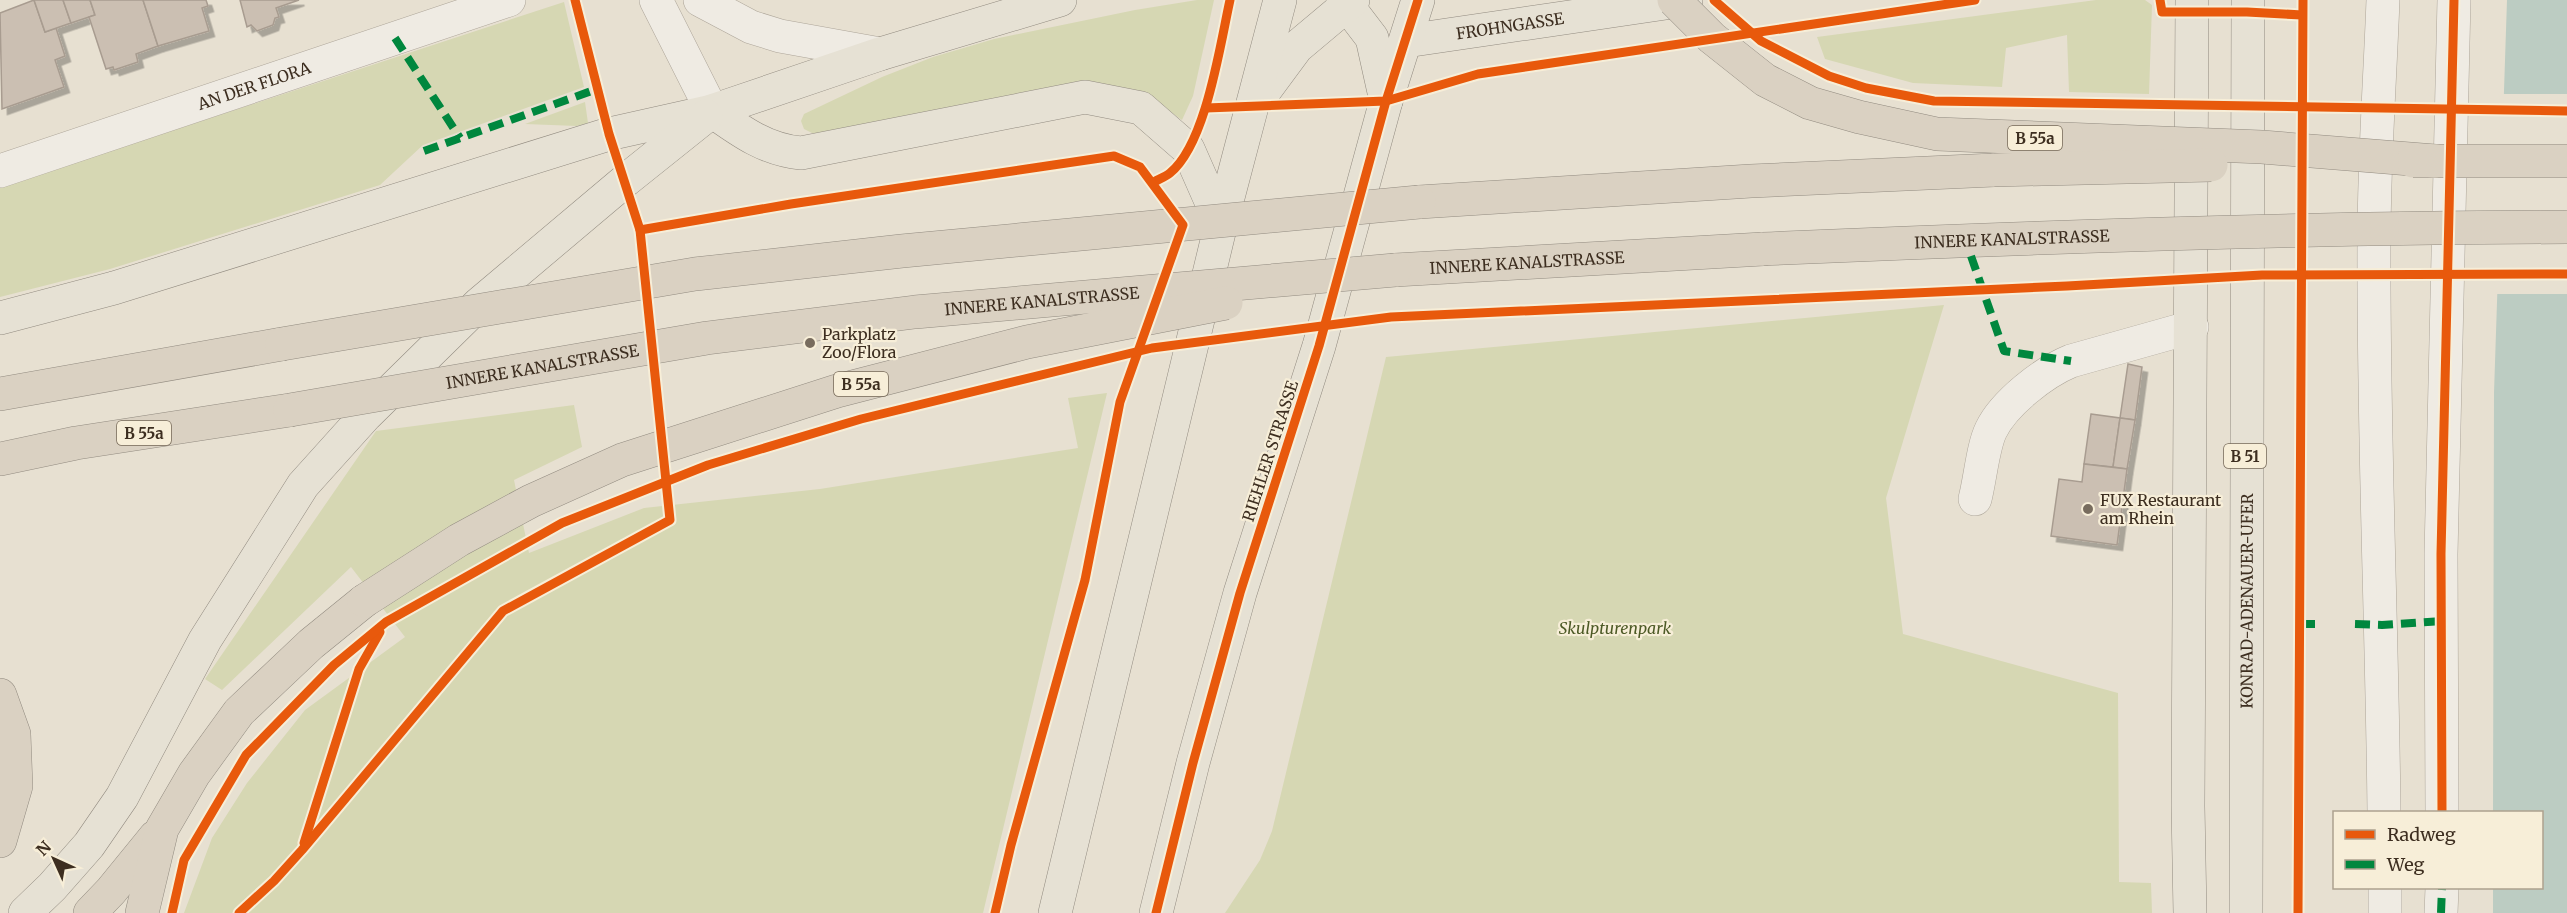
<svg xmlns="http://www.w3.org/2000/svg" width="2567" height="913" viewBox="0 0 2567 913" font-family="Merriweather,serif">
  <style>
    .green { fill: #d6d7b3 }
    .water { fill: #bcccc2 }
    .pier { fill: #e7e0d1 }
    .building { fill: #cbbfb2; stroke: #a89c90; stroke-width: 1.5; filter: url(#shadow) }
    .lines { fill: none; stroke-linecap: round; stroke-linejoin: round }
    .minor-casing { stroke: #ada599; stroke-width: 34 }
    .major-casing { stroke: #928b80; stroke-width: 34 }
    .highway-casing { stroke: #928b80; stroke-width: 34 }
    .minor { stroke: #efebe3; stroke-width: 33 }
    .major { stroke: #e6e1d4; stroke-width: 33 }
    .highway { stroke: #dad1c2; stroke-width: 33 }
    .highway-bridge-casing { stroke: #928b80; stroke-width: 34; stroke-linecap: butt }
    .highway-bridge { stroke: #dad1c2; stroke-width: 33 }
    .quiet { stroke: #00873e; stroke-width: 8; stroke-dasharray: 15 8; stroke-linecap: butt }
    .cycleway-casing { stroke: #f7eed8; stroke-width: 13 }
    .cycleway { stroke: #e8590c; stroke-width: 9 }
    .poi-dot { fill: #786c5e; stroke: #f7eed8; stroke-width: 2 }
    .labels { text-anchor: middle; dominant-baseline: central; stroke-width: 4.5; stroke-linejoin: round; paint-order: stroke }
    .shield { fill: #f7eed8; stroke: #756857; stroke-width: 1.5 }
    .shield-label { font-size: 15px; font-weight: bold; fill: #3d2e20 }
    .street-label { font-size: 16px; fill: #3d2e20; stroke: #f7eed8 }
    .poi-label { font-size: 16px; fill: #3d2e20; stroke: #f7eed8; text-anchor: start }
    .park-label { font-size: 16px; font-style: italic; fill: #4d5a26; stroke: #f7eed8 }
  </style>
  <defs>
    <filter id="shadow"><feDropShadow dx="5.5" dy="5.5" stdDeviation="0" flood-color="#0004"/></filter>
  </defs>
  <rect width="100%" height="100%" fill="#e7e0d1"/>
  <g class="green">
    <path d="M1197 0H1214L1193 96 1182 120 1158 103 832 133H812L804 129 801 121 804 114 882 77 933 57 994 39 1135 10Z"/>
    <path d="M2096 0H2145L2152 5 2149 94 2069 92 2067 35 2006 48 2002 87 1913 83 1825 59 1817 37Z"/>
    <path d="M564 2 584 87 423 145 380 185 110 269 0 297V187Z"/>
    <path d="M585 102 588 123 577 126 525 124Z"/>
    <path d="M1944 305 1886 498 1903 634 2118 693 2119 882 2151 883 2152 913H1225L1260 860 1272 831 1386 357Z"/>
    <path d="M1107 393 983 913H184L212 838 247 783 305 710 405 637 351 567 222 690 205 679 376 431 574 405 582 447 514 480 529 553 644 508 820 489 1078 448 1068 398Z"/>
  </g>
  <path class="water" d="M2507 0H2567V913H2493V888H2542V812H2493L2494 393Z"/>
  <path class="pier" d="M2500 94H2567V294H2494Z"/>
  <g class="building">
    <path d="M34 0 45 32 56 28 65 56 55 60 64 87 2 109 0 13Z"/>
    <path d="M34 0H63L71 23 45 32Z"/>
    <path d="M63 0H90L95 15 71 23Z"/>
    <path d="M90 0H143L158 46 136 54 138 62 114 70 113 67 106 69 89 17 95 15Z"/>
    <path d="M143 0H206L208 6 202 8 209 31 158 46Z"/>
    <path d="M240 0H299L276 8 279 17 275 18 273 25 257 31 251 25 247 27Z"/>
    <path d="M2128 364 2142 367 2135 420 2120 418Z"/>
    <path d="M2091 414 2120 418 2113 467 2084 464Z"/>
    <path d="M2120 418 2135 420 2127 469 2113 467Z"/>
    <path d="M2084 464 2127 469 2117 545 2051 536 2059 479 2082 482Z"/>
  </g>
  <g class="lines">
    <defs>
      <g id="minor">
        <path d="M656 0 712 111"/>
        <path d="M700 0 751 27 780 36 880 54"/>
        <path d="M2383 0C2380 80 2374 160 2374 241 2373 431 2382 622 2384 812"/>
        <path id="s1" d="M0 171 509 0"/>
        <path d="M1975 499C1980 480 1983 446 1991 430 2004 403 2044 372 2071 361L2192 327"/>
        <path d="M2442 812 2441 554 2454 0"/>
        <path d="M2385 888V913"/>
        <path d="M2441 913 2442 888"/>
      </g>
      <g id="major">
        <path d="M1343 0 1372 38 1386 101"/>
        <path id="s2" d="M1406 41 1686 0"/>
        <path d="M1263 93 1297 47 1353 0"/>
        <path d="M712 111C740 131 766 150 801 153L1085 97 1141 108 1188 149 1221 224"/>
        <path d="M0 318 114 288 609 134 712 111 880 54 1060 0"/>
        <path d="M25 913 52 887 89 845 122 797 205 640 303 485 366 415 480 303 626 180 706 116"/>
        <path d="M1055 913 1221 224 1280 0"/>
        <path d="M1156 913 1193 763 1240 593 1319 346 1386 101 1418 0"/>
        <path d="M2190 913 2188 806 2192 0"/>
        <path id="s3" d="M2246 913 2248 0"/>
      </g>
      <g id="highway">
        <path d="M1419 202 1751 181 1994 170"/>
        <path id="s4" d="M1395 270 1763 249"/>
        <path d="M0 394 282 344"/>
        <path d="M0 459 76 443 290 410"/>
        <path d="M0 695 14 734 16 786 0 841"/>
        <path d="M90 913 111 891 155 837"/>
        <path d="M142 913 162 829 194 774 239 712 311 644 364 601"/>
      </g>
    </defs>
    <use href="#minor" class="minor-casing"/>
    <use href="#major" class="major-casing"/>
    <use href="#highway" class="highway-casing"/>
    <use href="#minor" class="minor"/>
    <use href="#major" class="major"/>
    <use href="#highway" class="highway"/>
    <defs>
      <g id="highway-bridge">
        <path d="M1674 0 1712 38 1765 80 1810 103 1859 117 1937 134 2262 147 2435 161"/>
        <path d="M2413 161H2567"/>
        <path d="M1994 170 2211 165"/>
        <path id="s5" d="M1763 249C2031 237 2298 228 2567 227"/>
        <path d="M282 344 695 274 902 251 1419 202"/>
        <path id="s6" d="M290 410 707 338 915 312 1395 270"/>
        <path d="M364 601 459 540 531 501 622 460 837 391 1027 342 1226 303"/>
      </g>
    </defs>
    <use href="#highway-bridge" class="highway-bridge-casing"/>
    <use href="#highway-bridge" class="highway-bridge"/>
    <g class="quiet">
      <path d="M395 38 460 138"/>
      <path d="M424 151 597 89"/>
      <path d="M1971 256 2004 351 2071 361"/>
      <path d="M2300 624H2322"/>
      <path d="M2355 624 2382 625 2442 621"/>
      <path d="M2441 913 2442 888"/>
    </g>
    <defs>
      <g id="cycleway">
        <path d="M1714 0 1761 41 1829 76 1866 88 1934 101 2567 111"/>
        <path d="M2160 0 2162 12H2247L2302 15"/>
        <path d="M1206 108 1386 101 1478 74 1975 0"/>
        <path d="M1154 182C1159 179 1165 177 1170 173 1206 144 1220 45 1230 0"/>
        <path d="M640 230 791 204 1114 156 1140 167 1183 225 1120 402 1085 580 1011 845 995 913"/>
        <path d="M2442 812 2441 554 2454 0"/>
        <path d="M304 843 359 669 380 632"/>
        <path d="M172 913 184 860 246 755 334 665 386 622 562 523 708 465 861 419 1152 348 1391 317 2067 286 2262 275 2567 274"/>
        <path d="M239 913 274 881 302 850 503 611 670 520 640 230 609 134 575 0"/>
        <path d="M1156 913 1193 763 1240 593 1319 346 1386 101 1418 0"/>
        <path d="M2298 913 2303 0"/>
      </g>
    </defs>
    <use href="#cycleway" class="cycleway-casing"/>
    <use href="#cycleway" class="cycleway"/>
  </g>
  <g class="poi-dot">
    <circle cx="810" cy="343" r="6"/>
    <circle cx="2088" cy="509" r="6"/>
  </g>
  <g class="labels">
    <g class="shield">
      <rect x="2008" y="126" width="54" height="24" rx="4.5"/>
      <rect x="834" y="372" width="54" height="24" rx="4.5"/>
      <rect x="117" y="421" width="54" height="24" rx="4.5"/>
      <rect x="2224" y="444" width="42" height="24" rx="4.5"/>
    </g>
    <g class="shield-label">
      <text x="2035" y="138">B 55a</text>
      <text x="861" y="384">B 55a</text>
      <text x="144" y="433">B 55a</text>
      <text x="2245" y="456">B 51</text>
    </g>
    <g class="street-label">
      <text stroke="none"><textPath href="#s2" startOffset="105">FROHNGASSE</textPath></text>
      <text stroke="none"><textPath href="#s1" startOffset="268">AN DER FLORA</textPath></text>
      <text stroke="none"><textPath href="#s5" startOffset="249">INNERE KANALSTRASSE</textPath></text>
      <text stroke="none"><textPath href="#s4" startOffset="132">INNERE KANALSTRASSE</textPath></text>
      <text stroke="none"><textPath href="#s6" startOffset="760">INNERE KANALSTRASSE</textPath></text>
      <text stroke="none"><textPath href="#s6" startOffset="256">INNERE KANALSTRASSE</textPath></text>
      <text transform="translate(1270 451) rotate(-72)">RIEHLER STRASSE</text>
      <text stroke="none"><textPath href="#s3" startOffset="312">KONRAD-ADENAUER-UFER</textPath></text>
    </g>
    <g class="poi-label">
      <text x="822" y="334">Parkplatz<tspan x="822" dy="18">Zoo/Flora</tspan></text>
      <text x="2100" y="500">FUX Restaurant<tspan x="2100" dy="18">am Rhein</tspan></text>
    </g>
    <g class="park-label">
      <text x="1615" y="628">Skulpturenpark</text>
    </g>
  </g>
  <rect x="2333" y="811" width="210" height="78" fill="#f7eed8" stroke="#ada18e" stroke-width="1.5"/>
  <rect x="2345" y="830" width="30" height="9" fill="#e8590c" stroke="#ada18e" stroke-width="1.5"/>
  <text x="2387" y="841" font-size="18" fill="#3d2e20">Radweg</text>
  <rect x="2345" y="860" width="30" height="9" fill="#00873e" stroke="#ada18e" stroke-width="1.5"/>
  <text x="2387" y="871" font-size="18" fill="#3d2e20">Weg</text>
  <g transform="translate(54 859) rotate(315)" stroke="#f7eed8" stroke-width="4.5" paint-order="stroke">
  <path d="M0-4.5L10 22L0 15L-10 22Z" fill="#3d2e20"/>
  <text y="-9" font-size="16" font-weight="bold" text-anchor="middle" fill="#3d2e20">N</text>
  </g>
</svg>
